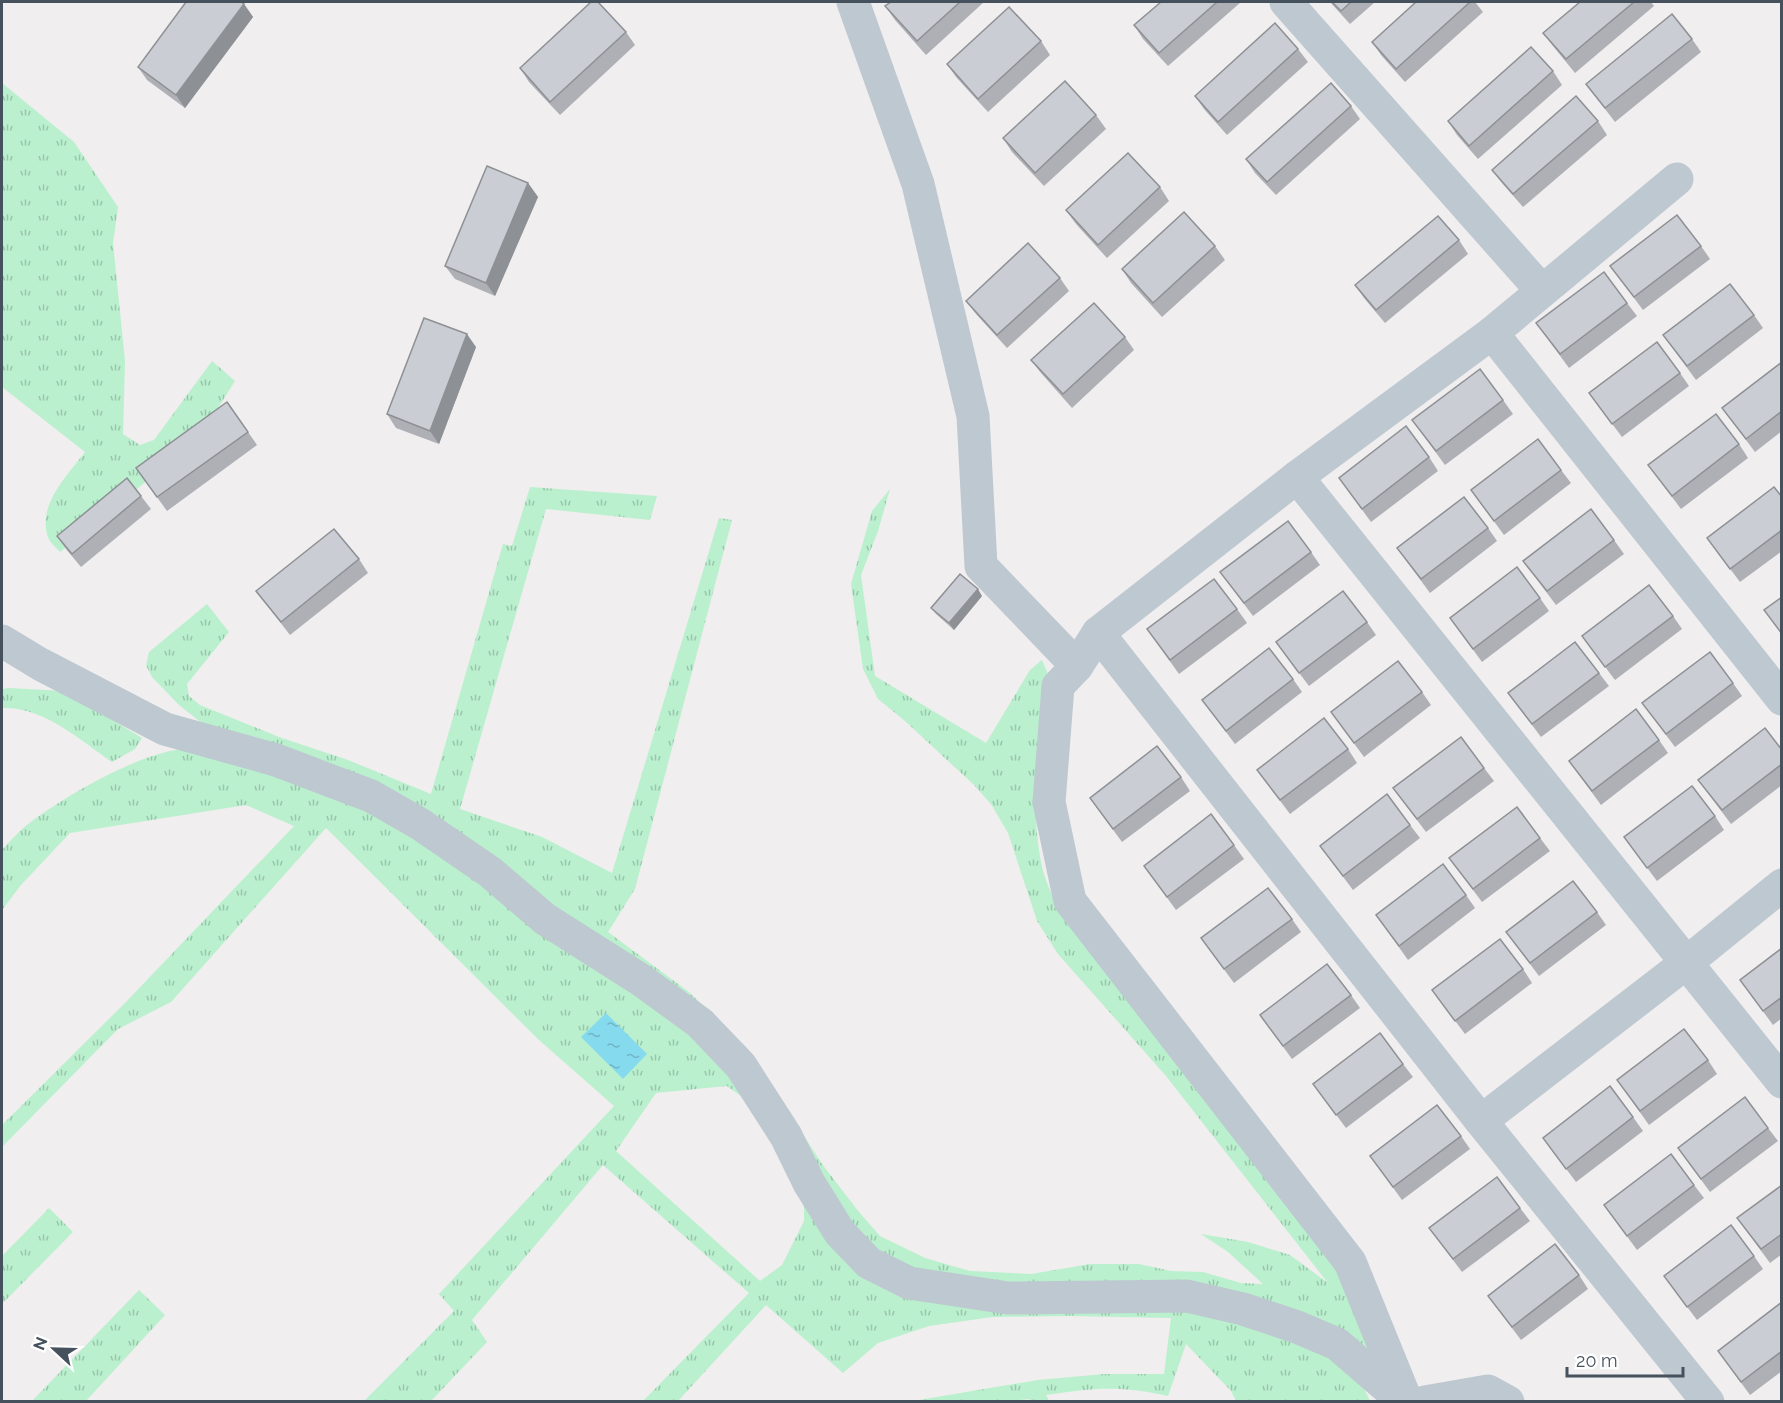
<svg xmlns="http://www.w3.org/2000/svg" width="1783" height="1403" viewBox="0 0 1783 1403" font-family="Raleway,sans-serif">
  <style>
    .grass { fill: url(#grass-tufts) }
    .water { fill: url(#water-ripples) }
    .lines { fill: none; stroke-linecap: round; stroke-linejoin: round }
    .minor { stroke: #bec8d0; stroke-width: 33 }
    .wall { fill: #aeb0b5 }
    .shaded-wall { fill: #8d9094 }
    .building { fill: #cacdd3; stroke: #8d9094; stroke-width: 1.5 }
  </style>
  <defs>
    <pattern id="grass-tufts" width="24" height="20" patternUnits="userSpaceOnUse" patternTransform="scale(1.5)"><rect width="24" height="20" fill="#baf0ce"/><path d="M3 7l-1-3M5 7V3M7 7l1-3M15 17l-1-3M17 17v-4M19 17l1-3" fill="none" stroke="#99c5aa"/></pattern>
    <pattern id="water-ripples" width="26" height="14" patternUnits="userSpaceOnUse" patternTransform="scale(1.5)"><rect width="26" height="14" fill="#86daee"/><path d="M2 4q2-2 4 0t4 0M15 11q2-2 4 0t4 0" fill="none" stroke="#6fb3c4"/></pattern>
  </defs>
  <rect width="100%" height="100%" fill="#f0eeee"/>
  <g class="grass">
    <path d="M2 83 74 142 118 207 113 243 125 361 123 434 140 445 154 440 212 361 235 381 199 438 60 552C56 547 50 543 48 537 37 505 67 476 85 452L2 387Z"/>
    <path d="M530 487 657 496 650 520 546 509 460 809 542 837 612 873 719 518 732 520 635 889 608 932 689 992 749 1050 822 1164 859 1212 880 1236 925 1258 970 1271 1031 1274 1090 1264H1139L1171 1271 1203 1272 1241 1283 1263 1284 1228 1252 1201 1234 1248 1242 1290 1255 1328 1283 1166 1076 1058 954 1037 921 1008 833 991 804 974 785 905 721 878 699 863 669 851 584 872 511 890 489 878 531 861 575 875 676 986 743 1030 670 1042 660 1048 674C1041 737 1028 803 1042 866 1045 882 1054 898 1060 913L1345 1269 1389 1367 1316 1323 1044 1291 913 1274 856 1234 749 1060 470 848 203 724 179 705 152 677 146 665 149 652 207 604 229 632 187 684 189 696 200 705 279 737 348 760 431 794 503 544 512 546Z"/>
    <path d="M9 688 65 691 142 738 135 749 112 762C80 740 43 706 2 708V689Z"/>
    <path d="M181 749 298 778 401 828 678 1022 759 1109 727 1086 656 1093 616 1151 760 1281 782 1265 804 1221V1190L864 1271 1163 1305 1304 1335 1361 1382 1370 1401H1236L1231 1391 1186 1344 1168 1396C1121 1385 1092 1388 1046 1395L1049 1401H1031L1029 1399 1003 1402 913 1401 1038 1380 1104 1374H1164L1171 1318 1069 1316 992 1317 929 1326 878 1343 843 1373 766 1305 678 1401H643L749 1293 603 1165 472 1320 487 1342 431 1401H364L454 1311 439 1294 614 1106 539 1040 326 828 171 1002 118 1029 2 1147V1125L124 1004 294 826 246 805 70 833 21 885 2 910V850C11 840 21 829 32 821 69 794 136 755 181 749Z"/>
    <path d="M49 1208 73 1232 2 1304V1256Z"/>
    <path d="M139 1290 165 1315 86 1401H32Z"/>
  </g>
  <path class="water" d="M606 1013 647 1054 623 1079 581 1037Z"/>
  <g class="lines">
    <g class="minor">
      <path d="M853 2 918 184 973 416 981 566 1077 666"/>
      <path d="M1286 2 1542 291"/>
      <path d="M1492 333 1782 699"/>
      <path d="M1297 477 1782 1082"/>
      <path d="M1098 633 1481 1121 1708 1402"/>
      <path d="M2 641 40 664 165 729 276 760 371 796 420 824 490 872 545 919 641 980 700 1023 741 1066 786 1136 809 1183 840 1233 869 1263 909 1283 1008 1298 1187 1296 1243 1309 1297 1327 1337 1344 1404 1402"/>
      <path d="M1481 1121 1686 963 1782 885"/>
      <path d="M1406 1400 1350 1262 1070 901 1049 802 1058 686 1077 666 1098 633 1297 477 1492 333 1677 179"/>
      <path d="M1425 1402 1488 1391 1508 1402"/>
    </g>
  </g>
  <g class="wall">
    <path d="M891 2H984L926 55 895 20 885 6Z"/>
    <path d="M1161 2H1241L1168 66 1143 39 1134 25Z"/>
    <path d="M1330 2H1375L1350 24Z"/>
    <path d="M1416 2H1475L1483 12 1405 82 1381 55 1372 42Z"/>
    <path d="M1580 2H1651L1654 6 1575 73 1553 46 1543 33Z"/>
    <path d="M244 4 253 17 185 108 147 80 138 67Z"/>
    <path d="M626 32 635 45 560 115 529 82 520 68Z"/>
    <path d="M1692 39 1701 52 1615 122 1586 84Z"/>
    <path d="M1041 41 1050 55 988 112 956 77 947 64Z"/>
    <path d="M1298 49 1308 62 1227 135 1204 109 1195 96Z"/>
    <path d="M1553 71 1562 85 1478 159 1457 135 1448 121Z"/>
    <path d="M1351 106 1360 119 1276 195 1255 173 1246 159Z"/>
    <path d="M1096 115 1106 129 1044 186 1012 152 1003 138Z"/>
    <path d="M1598 121 1607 135 1523 207 1502 183 1492 170Z"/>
    <path d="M528 183 538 197 495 296 455 279 445 266Z"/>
    <path d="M1160 187 1169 201 1107 258 1076 224 1066 210Z"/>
    <path d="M1459 240 1468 254 1385 323 1364 298 1355 285Z"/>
    <path d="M1215 246 1225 260 1162 317 1131 283 1122 269Z"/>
    <path d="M1701 246 1710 259 1643 310 1610 266Z"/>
    <path d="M1060 278 1069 291 1007 348 976 314 966 301Z"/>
    <path d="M1627 303 1637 316 1569 368 1536 323Z"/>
    <path d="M1754 315 1763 328 1696 380 1663 335Z"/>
    <path d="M1125 337 1134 350 1072 408 1041 373 1031 360Z"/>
    <path d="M476 347 439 444 396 428 387 414Z"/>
    <path d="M1782 362V431L1755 452 1722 408Z"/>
    <path d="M1680 373 1689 386 1622 437 1589 393Z"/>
    <path d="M1503 400 1513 414 1445 465 1412 420Z"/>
    <path d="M227 402 257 445 167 511 136 468Z"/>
    <path d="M1739 444 1748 458 1681 509 1648 465Z"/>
    <path d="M1429 457 1438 471 1371 522 1339 478Z"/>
    <path d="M1561 470 1571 483 1504 535 1471 490Z"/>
    <path d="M141 496 151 509 81 567 66 549 57 536Z"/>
    <path d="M1782 497V551L1740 582 1707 538Z"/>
    <path d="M1488 528 1497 541 1430 593 1397 548Z"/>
    <path d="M1614 540 1624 554 1556 605 1523 561Z"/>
    <path d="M1311 552 1320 565 1253 616 1220 572Z"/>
    <path d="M359 559 368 573 290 635 256 591Z"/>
    <path d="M982 596 954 630 936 614 931 608Z"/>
    <path d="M1540 598 1549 611 1482 662 1450 618Z"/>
    <path d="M1237 609 1247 623 1179 674 1147 629Z"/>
    <path d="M1673 616 1682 629 1615 680 1582 636Z"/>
    <path d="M1367 622 1376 635 1309 686 1276 642Z"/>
    <path d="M1599 673 1609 686 1541 737 1508 693Z"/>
    <path d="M1293 679 1302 692 1235 744 1202 700Z"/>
    <path d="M1733 683 1742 696 1675 747 1642 703Z"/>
    <path d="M1422 692 1431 705 1364 757 1331 712Z"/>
    <path d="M1659 740 1668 753 1601 805 1569 761Z"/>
    <path d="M1348 749 1357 763 1290 814 1257 770Z"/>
    <path d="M1782 750V785L1731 824 1698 780Z"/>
    <path d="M1484 768 1494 781 1426 832 1393 788Z"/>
    <path d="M1181 777 1190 791 1122 842 1090 798Z"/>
    <path d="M1715 816 1724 830 1657 881 1624 837Z"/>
    <path d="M1410 825 1420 838 1353 890 1320 846Z"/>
    <path d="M1540 838 1550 851 1482 902 1449 858Z"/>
    <path d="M1234 845 1244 859 1176 910 1144 866Z"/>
    <path d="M1466 895 1475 908 1408 960 1376 915Z"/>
    <path d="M1597 912 1606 925 1539 976 1506 932Z"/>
    <path d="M1292 919 1301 932 1234 983 1201 938Z"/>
    <path d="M1782 948V1018L1773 1025 1740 980Z"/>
    <path d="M1523 969 1532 983 1465 1034 1432 990Z"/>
    <path d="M1351 995 1360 1008 1292 1059 1260 1015Z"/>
    <path d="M1708 1060 1717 1074 1649 1125 1617 1080Z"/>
    <path d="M1403 1064 1413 1077 1346 1128 1313 1084Z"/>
    <path d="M1633 1117 1643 1131 1576 1182 1543 1138Z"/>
    <path d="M1768 1128 1778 1141 1710 1192 1678 1148Z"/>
    <path d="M1461 1136 1470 1149 1402 1200 1370 1156Z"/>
    <path d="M1694 1185 1704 1198 1637 1250 1604 1205Z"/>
    <path d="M1782 1185V1254L1770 1263 1737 1218Z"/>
    <path d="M1520 1208 1530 1221 1462 1272 1429 1228Z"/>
    <path d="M1754 1256 1763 1269 1697 1320 1664 1276Z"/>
    <path d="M1579 1275 1588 1289 1521 1340 1488 1296Z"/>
    <path d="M1782 1302V1371L1750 1395 1718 1351Z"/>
  </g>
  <g class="shaded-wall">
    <path d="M244 4 253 17 185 108 176 95Z"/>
    <path d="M528 183 538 197 495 296 486 283Z"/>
    <path d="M467 334 476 347 439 444 430 431Z"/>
    <path d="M978 589 982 596 954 630 949 623Z"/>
  </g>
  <g class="building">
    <path d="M186 2H241L244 4 176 95 138 67Z"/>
    <path d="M591 2H598L626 32 550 102 520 68Z"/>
    <path d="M891 2H960L917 41 885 6Z"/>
    <path d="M1161 2H1217L1159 53 1134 25Z"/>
    <path d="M1332 2H1351L1341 11Z"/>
    <path d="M1416 2H1470L1396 69 1372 42Z"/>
    <path d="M1580 2H1634L1566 59 1543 33Z"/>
    <path d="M1009 7 1041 41 978 99 947 64Z"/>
    <path d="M1672 14 1692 39 1605 108 1586 84Z"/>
    <path d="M1275 23 1298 49 1218 122 1195 96Z"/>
    <path d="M1531 47 1553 71 1469 146 1448 121Z"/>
    <path d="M1065 81 1096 115 1035 173 1003 138Z"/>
    <path d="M1331 83 1351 106 1267 182 1246 159Z"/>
    <path d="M1576 96 1598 121 1513 194 1492 170Z"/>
    <path d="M1128 153 1160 187 1098 245 1066 210Z"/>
    <path d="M487 166 528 183 486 283 445 266Z"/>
    <path d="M1184 212 1215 246 1153 303 1122 269Z"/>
    <path d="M1677 215 1701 246 1634 297 1610 266Z"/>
    <path d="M1438 216 1459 240 1376 310 1355 285Z"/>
    <path d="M1028 243 1060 278 997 335 966 301Z"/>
    <path d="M1604 272 1627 303 1560 354 1536 323Z"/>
    <path d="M1730 284 1754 315 1687 366 1663 335Z"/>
    <path d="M1094 303 1125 337 1063 394 1031 360Z"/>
    <path d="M424 318 467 334 430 431 387 414Z"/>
    <path d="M1657 342 1680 373 1612 424 1589 393Z"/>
    <path d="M1782 362V411L1746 439 1722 408Z"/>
    <path d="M1480 369 1503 400 1436 451 1412 420Z"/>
    <path d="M227 402 248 432 157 497 136 468Z"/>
    <path d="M1716 414 1739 444 1672 496 1648 465Z"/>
    <path d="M1406 426 1429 457 1362 509 1339 478Z"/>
    <path d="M1538 439 1561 470 1494 521 1471 490Z"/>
    <path d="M127 478 141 496 72 554 57 536Z"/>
    <path d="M1774 487 1782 497V530L1730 569 1707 538Z"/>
    <path d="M1464 497 1488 528 1421 579 1397 548Z"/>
    <path d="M1591 509 1614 540 1547 591 1523 561Z"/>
    <path d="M1288 521 1311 552 1244 603 1220 572Z"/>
    <path d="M334 529 359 559 281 622 256 591Z"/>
    <path d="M1517 567 1540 598 1473 649 1450 618Z"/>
    <path d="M960 574 978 589 949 623 931 608Z"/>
    <path d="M1214 579 1237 609 1170 660 1147 629Z"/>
    <path d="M1649 585 1673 616 1605 667 1582 636Z"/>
    <path d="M1343 591 1367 622 1299 673 1276 642Z"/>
    <path d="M1782 597V634L1764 610Z"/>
    <path d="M1575 642 1599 673 1532 724 1508 693Z"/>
    <path d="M1269 648 1293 679 1226 731 1202 700Z"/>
    <path d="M1710 652 1733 683 1666 734 1642 703Z"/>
    <path d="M1398 661 1422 692 1354 743 1331 712Z"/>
    <path d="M1636 709 1659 740 1592 791 1569 761Z"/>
    <path d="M1324 718 1348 749 1280 800 1257 770Z"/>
    <path d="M1765 728 1782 750V764L1722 810 1698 780Z"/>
    <path d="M1461 737 1484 768 1417 819 1393 788Z"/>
    <path d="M1157 746 1181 777 1113 829 1090 798Z"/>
    <path d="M1692 786 1715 816 1647 868 1624 837Z"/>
    <path d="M1387 794 1410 825 1343 876 1320 846Z"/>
    <path d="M1517 807 1540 838 1473 889 1449 858Z"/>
    <path d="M1211 814 1234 845 1167 897 1144 866Z"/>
    <path d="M1443 864 1466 895 1399 946 1376 915Z"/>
    <path d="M1573 881 1597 912 1530 963 1506 932Z"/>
    <path d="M1268 888 1292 919 1224 969 1201 938Z"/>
    <path d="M1500 939 1523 969 1455 1021 1432 990Z"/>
    <path d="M1782 948V997L1763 1011 1740 980Z"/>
    <path d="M1327 964 1351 995 1283 1046 1260 1015Z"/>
    <path d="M1684 1029 1708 1060 1640 1111 1617 1080Z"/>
    <path d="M1380 1033 1403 1064 1336 1115 1313 1084Z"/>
    <path d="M1610 1086 1633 1117 1566 1169 1543 1138Z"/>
    <path d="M1745 1097 1768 1128 1701 1179 1678 1148Z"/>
    <path d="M1437 1105 1461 1136 1393 1187 1370 1156Z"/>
    <path d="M1671 1154 1694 1185 1627 1236 1604 1205Z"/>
    <path d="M1497 1177 1520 1208 1453 1259 1429 1228Z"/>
    <path d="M1782 1185V1234L1761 1249 1737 1218Z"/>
    <path d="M1731 1225 1754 1256 1687 1307 1664 1276Z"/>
    <path d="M1555 1244 1579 1275 1512 1327 1488 1296Z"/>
    <path d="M1782 1302V1351L1741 1382 1718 1351Z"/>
  </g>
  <rect width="1783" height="1403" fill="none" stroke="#45515c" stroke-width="6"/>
  <g transform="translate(54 1349) rotate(292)" stroke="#ffffff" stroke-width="4.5" paint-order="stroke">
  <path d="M0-4.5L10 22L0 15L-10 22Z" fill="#45515c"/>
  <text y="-9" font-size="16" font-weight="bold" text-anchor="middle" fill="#45515c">N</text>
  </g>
  <path d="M1567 1367v9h116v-9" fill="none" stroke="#45515c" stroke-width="3"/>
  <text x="1576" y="1367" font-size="18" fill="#45515c" stroke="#ffffff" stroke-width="4.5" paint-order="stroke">20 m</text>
</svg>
